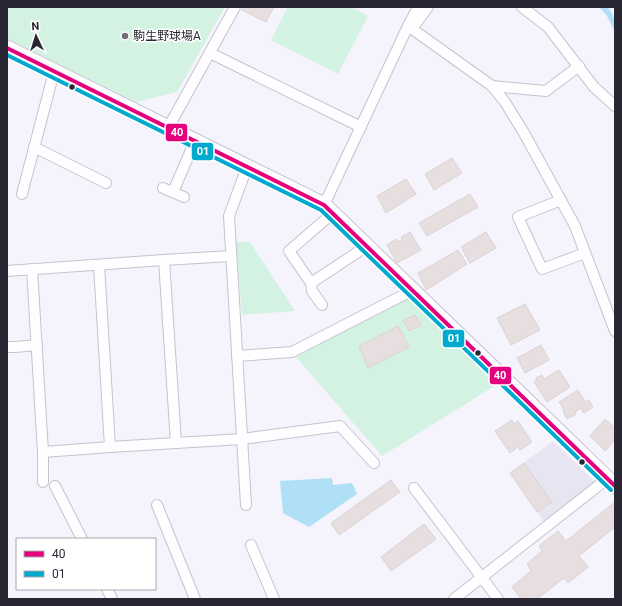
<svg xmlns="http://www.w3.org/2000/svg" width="622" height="606" viewBox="0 0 622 606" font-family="Roboto,'Noto Sans JP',sans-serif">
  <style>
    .built { fill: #e8e5f2 }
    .green { fill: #d3f2e1; fill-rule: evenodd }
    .water { fill: #afe0f6 }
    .building { fill: #e7dee0; stroke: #dbd2d4 }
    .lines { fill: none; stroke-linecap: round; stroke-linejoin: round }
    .street-casing { stroke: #c5c3cd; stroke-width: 12 }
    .secondary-casing { stroke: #c5c3cd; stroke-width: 17 }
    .street { stroke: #fefdff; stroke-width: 10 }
    .secondary { stroke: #fefdff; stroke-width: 15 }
    .bus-1-casing { stroke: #fff; stroke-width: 7 }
    .bus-2-casing { stroke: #fff; stroke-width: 7 }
    .bus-1 { stroke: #e5007d; stroke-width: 4 }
    .bus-2 { stroke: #00a9ce; stroke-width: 4 }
    .poi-dot { fill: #716f7a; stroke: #fff; stroke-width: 1.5 }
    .bus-dot { fill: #2a2734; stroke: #fff; stroke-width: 1.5 }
    .labels { text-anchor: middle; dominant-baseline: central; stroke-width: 3; stroke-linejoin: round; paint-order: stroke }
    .poi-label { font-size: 12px; fill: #2a2734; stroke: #fff; text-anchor: start }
    .line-badge { stroke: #fff; stroke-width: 1.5 }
    .badge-label { font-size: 11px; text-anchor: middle; font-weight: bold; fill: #fff }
  </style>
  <rect width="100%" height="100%" fill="#f5f4fc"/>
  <path class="built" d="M553 441 595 482 544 522 510 473Z"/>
  <g class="green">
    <path d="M7 7H225L177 92 136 102 7 39Z"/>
    <path d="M288 7H351L368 16 338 74 271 40Z"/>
    <path d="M236 242H250L295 311 242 315Z"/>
    <path d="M408 297 496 385 382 456 296 357ZM398 326 409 347 369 368 359 346Z"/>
  </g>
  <g class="water">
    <path d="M599 7H608C615 17 615 20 615 32L607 16Z"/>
    <path d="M332 478 333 485 352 483 357 494 309 527 283 513 280 481Z"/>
  </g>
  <g class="building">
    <path d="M244 7H274L266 22 242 10Z"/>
    <path d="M452 158 462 173 434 190 425 174Z"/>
    <path d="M406 179 416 194 386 213 377 196Z"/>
    <path d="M470 194 478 207 427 236 419 223Z"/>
    <path d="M410 232 421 250 397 263 387 245 396 239 397 242 402 240 401 237Z"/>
    <path d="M486 232 496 248 470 263 461 247Z"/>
    <path d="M458 250 467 264 426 290 418 273Z"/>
    <path d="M525 304 540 330 511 345 497 318Z"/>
    <path d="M415 315 421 325 409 331 403 320Z"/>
    <path d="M398 326 409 347 368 368 359 346Z"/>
    <path d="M541 345 549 360 525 373 517 358Z"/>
    <path d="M559 370 570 387 547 402 534 382 537 380 536 378 542 375 544 379Z"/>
    <path d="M578 390 585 402 589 400 593 407 584 413 581 408 575 412 576 414 567 419 563 411 564 410 559 402Z"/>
    <path d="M605 419 615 428V440L605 451 590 436Z"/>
    <path d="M512 420 514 424 518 421 532 442 520 450 518 447 510 453 495 431Z"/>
    <path d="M524 463 552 502 537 512 510 473Z"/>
    <path d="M391 480 400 492 339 535 331 523Z"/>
    <path d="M615 502V527L579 556 588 567 568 583 564 578 537 599H521L512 587 531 571 527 564 542 551 539 546 558 531 566 541Z"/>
    <path d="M424 524 436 539 391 571 381 557Z"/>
  </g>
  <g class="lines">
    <defs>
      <g id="street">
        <path d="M522 7 548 27 594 87 615 106"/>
        <path d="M408 26 492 86 505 102 524 133 575 226 615 331"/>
        <path d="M414 26 428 7"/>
        <path d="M210 53 361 127"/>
        <path d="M492 86 546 91 579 66"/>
        <path d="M168 128 235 7"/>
        <path d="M34 147 106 183"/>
        <path d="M163 188 184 197"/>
        <path d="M173 192 195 141"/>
        <path d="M22 194 54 72"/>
        <path d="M561 200 518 217 542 269 585 253"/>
        <path d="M324 205 408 26 417 9V7"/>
        <path d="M333 213 289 251 311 283 367 246"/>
        <path d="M164 260 176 443"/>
        <path d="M99 265 110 447"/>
        <path d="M32 269 43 452V482"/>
        <path d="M7 271 164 260 231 256"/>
        <path d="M311 283 312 291 322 305"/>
        <path d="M7 347H15L37 345"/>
        <path d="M237 356 292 352 413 290"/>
        <path d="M43 452 110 447 242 439 340 426 374 463"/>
        <path d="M55 486 82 539"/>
        <path d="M414 488 498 599"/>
        <path d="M157 505 195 599"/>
        <path d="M246 505 229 216 247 167"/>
        <path d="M251 545 274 599"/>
        <path d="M107 589 112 599"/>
        <path d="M454 599 607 479"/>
      </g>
      <path id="secondary" d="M7 48 324 205 615 486"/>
    </defs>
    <use href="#street" class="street-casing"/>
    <use href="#secondary" class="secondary-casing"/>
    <use href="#street" class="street"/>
    <use href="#secondary" class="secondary"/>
    <defs>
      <path id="bus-1" d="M7 48 324 205 615 486"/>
      <path id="bus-2" d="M7 55 321 210 611 490"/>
    </defs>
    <use href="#bus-1" class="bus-1-casing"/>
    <use href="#bus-2" class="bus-2-casing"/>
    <use href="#bus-1" class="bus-1"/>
    <use href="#bus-2" class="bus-2"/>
  </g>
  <circle class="poi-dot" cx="125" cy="36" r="4"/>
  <g class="bus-dot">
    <circle cx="72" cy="87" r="3.5"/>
    <circle cx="478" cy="353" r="3.5"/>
    <circle cx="582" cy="462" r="3.5"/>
  </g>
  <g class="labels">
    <g class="poi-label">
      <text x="133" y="36">駒生野球場A</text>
    </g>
  </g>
  <g class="line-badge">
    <rect x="165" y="123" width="23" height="19" rx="4" fill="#e5007d"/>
    <rect x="191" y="142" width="23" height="19" rx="4" fill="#00a9ce"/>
    <rect x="442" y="329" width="23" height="19" rx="4" fill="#00a9ce"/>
    <rect x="489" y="366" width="23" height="19" rx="4" fill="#e5007d"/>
  </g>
  <g class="badge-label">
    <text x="177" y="136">40</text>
    <text x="203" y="155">01</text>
    <text x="454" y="342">01</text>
    <text x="500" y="379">40</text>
  </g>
  <rect width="622" height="606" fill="none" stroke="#2a2734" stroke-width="16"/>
  <rect x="16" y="538" width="140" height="52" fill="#ffffff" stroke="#aaa9ae"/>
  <rect x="24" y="551" width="20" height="6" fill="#e5007d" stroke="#aaa9ae"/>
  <text x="52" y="558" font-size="12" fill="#2a2734">40</text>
  <rect x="24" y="571" width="20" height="6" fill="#00a9ce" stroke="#aaa9ae"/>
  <text x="52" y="578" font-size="12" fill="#2a2734">01</text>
  <g transform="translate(36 36) rotate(356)" stroke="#ffffff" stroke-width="3" paint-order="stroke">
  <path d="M0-3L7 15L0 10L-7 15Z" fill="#2a2734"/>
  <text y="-6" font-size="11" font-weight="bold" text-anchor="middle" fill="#2a2734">N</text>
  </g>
</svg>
